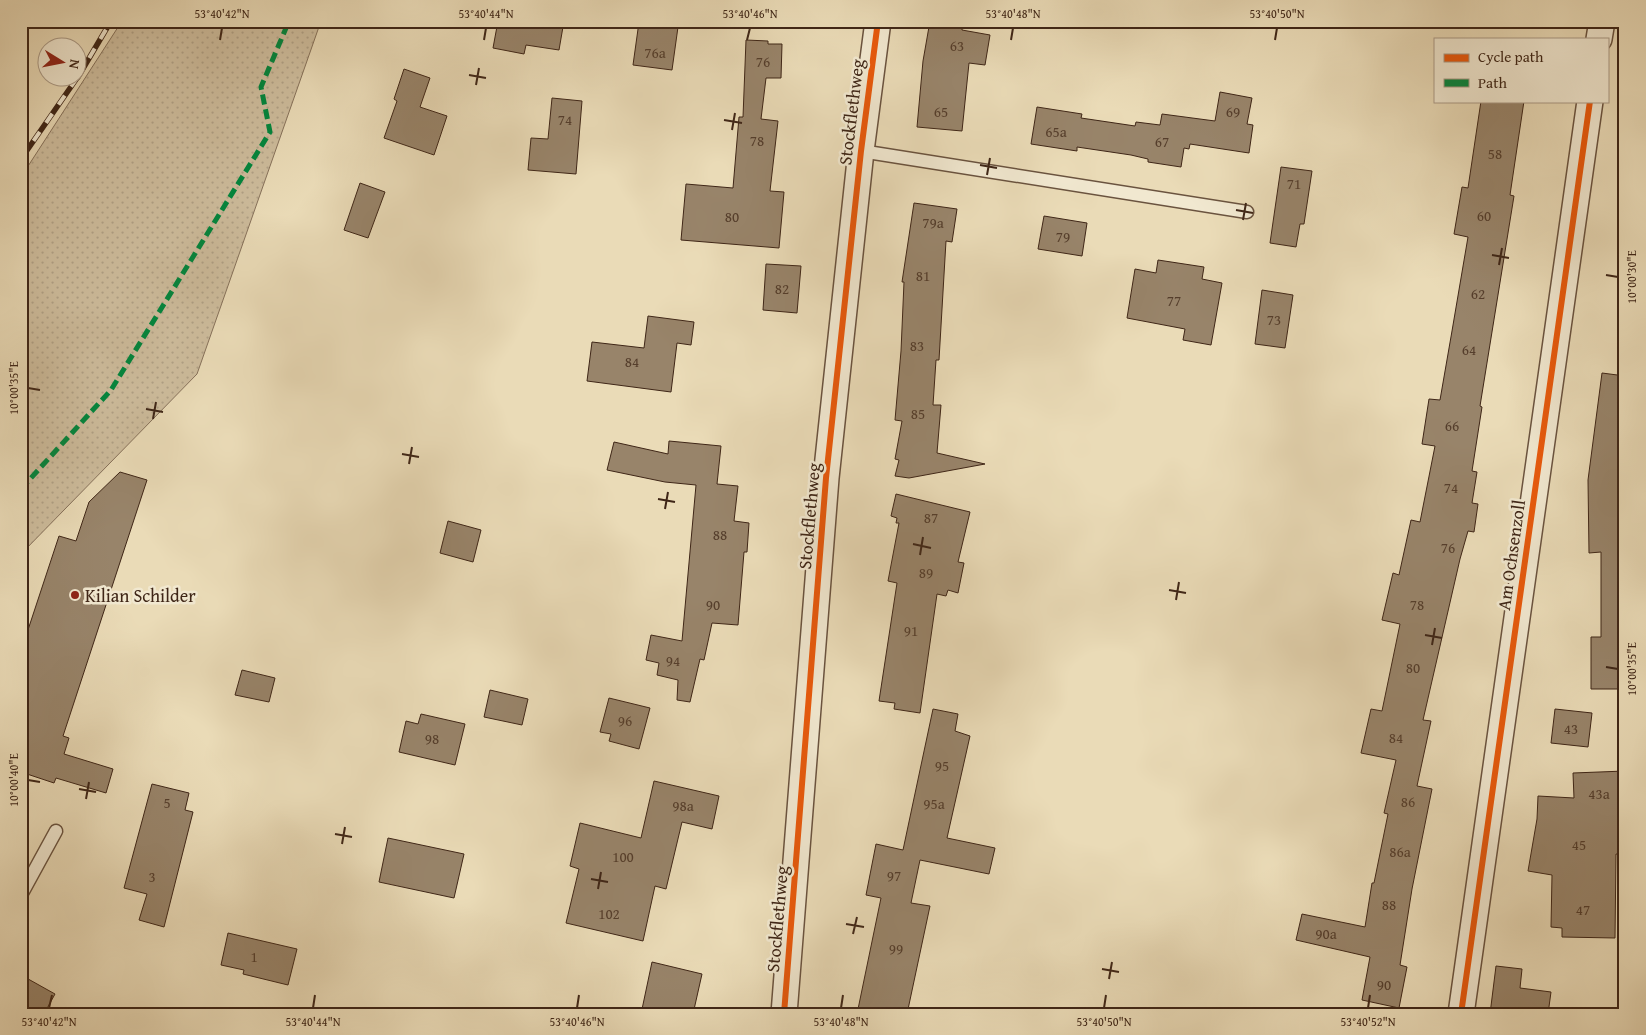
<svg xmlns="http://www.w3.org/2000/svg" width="1646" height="1035" viewBox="0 0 1646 1035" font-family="'Gentium Book Plus',serif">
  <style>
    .grass { fill: url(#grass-dots); stroke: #86715a }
    .building { fill: #98846a; stroke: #3f2617 }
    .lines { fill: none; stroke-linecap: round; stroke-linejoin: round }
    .service-casing { stroke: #6a533f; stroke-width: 15 }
    .minor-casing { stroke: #6a533f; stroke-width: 28 }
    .service { stroke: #f1e8d0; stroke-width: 12 }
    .minor { stroke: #f1e8d0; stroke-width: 25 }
    .rail-casing { stroke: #3f2617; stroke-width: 5.5 }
    .rail { stroke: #f1e8d0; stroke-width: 4; stroke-dasharray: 11; stroke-linecap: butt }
    .quiet { stroke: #00873e; stroke-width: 5; stroke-dasharray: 10 5; stroke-linecap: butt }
    .cycleway-casing { stroke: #f1e8d0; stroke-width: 9 }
    .cycleway { stroke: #e8590c; stroke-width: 6 }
    .ticks { fill: none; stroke: #3f2617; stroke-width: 2 }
    .poi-dot { fill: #8f2418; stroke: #f1e8d0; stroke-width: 2 }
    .labels { text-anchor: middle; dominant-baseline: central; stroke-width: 5; stroke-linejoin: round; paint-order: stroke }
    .number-label { font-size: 15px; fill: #553e2c }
    .street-label { font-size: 18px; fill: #3f2617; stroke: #f1e8d0 }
    .poi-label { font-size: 18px; fill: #3f2617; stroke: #f1e8d0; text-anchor: start }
    .neatline { fill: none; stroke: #3f2617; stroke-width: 2 }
    .ticks-label { font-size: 12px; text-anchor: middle; fill: #3f2617 }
  </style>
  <defs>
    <pattern id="grass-dots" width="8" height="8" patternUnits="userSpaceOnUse" patternTransform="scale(1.25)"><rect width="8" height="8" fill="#cdbc9c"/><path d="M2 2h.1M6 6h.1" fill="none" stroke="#b1a186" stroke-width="1.8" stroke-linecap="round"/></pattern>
  </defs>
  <rect width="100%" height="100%" fill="#eadbb7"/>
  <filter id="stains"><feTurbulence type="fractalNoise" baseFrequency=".004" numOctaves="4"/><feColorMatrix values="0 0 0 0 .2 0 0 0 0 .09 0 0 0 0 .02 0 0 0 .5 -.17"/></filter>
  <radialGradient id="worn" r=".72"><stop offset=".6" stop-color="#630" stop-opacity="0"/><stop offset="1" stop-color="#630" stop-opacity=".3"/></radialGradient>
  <path class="grass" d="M122 21H321L197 374 21 554V177Z"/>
  <g class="building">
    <path d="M498 21H564L559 50 526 45 524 54 493 48Z"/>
    <path d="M930 21H962V30L990 35 985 65 969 63 962 131 917 127 923 61Z"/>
    <path d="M639 22 678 27 672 70 633 65Z"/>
    <path d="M746 40 768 41V44H782L781 78H766L761 119 778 121 770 191 784 192 779 248 681 240 686 184 733 188 739 117H743Z"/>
    <path d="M404 69 430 78 420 107 447 116 434 155 384 138 397 101 394 99Z"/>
    <path d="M1220 92 1252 98 1247 124 1253 125 1249 153 1190 144 1189 149 1184 148 1181 167 1148 162V159L1131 155 1077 147V151L1031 144 1037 107 1082 114 1081 118 1135 126 1136 122 1160 125 1162 114 1215 121Z"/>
    <path d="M552 98 582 101 576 174 528 170 531 138 548 139Z"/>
    <path d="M1481 101H1524L1510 195 1514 196 1480 406 1482 407 1472 471 1477 472 1472 503 1478 504 1474 532 1468 531 1460 559 1423 720 1431 721 1417 786 1432 789 1412 889 1400 965 1407 967 1399 1008 1362 1000 1370 957 1296 940 1302 914 1365 927 1372 883H1374L1388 814 1384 813 1396 760 1361 753 1371 709 1382 711 1400 624 1382 620 1393 573 1399 575 1411 520 1420 522 1435 446 1422 444 1429 399 1440 400 1452 331 1468 237 1454 234 1462 187 1468 188Z"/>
    <path d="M1281 167 1312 171 1304 224H1300L1296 247 1270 243Z"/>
    <path d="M360 183 385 192 368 238 344 230Z"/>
    <path d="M914 203 957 209 952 242 946 241 939 360H936L933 405H941L937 453 985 464 909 478 895 476 899 460 895 459 902 421 895 420 901 351 904 282H902Z"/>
    <path d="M1044 216 1087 223 1082 256 1038 249Z"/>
    <path d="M1158 260 1204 267 1202 279 1222 283 1211 345 1183 340 1185 329 1127 318 1135 269 1156 273Z"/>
    <path d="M766 264 801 266 797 313 763 310Z"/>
    <path d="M1262 290 1293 295 1285 348 1255 344Z"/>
    <path d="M648 316 694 322 691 345 677 343 671 392 587 381 592 342 644 348Z"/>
    <path d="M1602 373 1625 376V689H1591V637H1601V552L1589 553 1588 480Z"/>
    <path d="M669 441 721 446 717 484 738 486 734 521 749 523 747 552H744L738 625 712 623 704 660 700 659 690 702 677 700 678 680 657 675 659 663 646 660 651 635 682 641 696 485 665 482 607 470 614 442 668 454Z"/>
    <path d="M120 472 147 480 63 736 69 738 64 754 113 769 106 793 56 778 54 783 21 772V651L59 536 76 541 89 502Z"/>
    <path d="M896 494 970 512 958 562 964 563 958 593 948 590 946 596 937 594 920 713 894 709 895 703 879 701 897 583 888 581 899 523H896L897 518 891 516Z"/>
    <path d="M448 521 481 530 473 562 440 553Z"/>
    <path d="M242 670 275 678 269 702 235 695Z"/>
    <path d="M490 690 528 699 522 725 484 717Z"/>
    <path d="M609 698 650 708 639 749 609 741 611 734 600 732Z"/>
    <path d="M933 709 958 714 955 731 970 736 947 838 995 848 989 874 920 860 911 903 930 906 907 1014H857L881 898 866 895 876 844 903 850Z"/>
    <path d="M1555 709 1592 713 1588 747 1551 743Z"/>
    <path d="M421 714 465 724 455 765 399 752 406 721 418 724Z"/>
    <path d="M1625 771V855L1616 854 1615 938 1562 937V928L1551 927 1552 875 1528 871 1537 819 1538 796 1574 798 1573 773Z"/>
    <path d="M654 781 719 796 712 829 682 822 666 889 655 886 643 941 566 923 579 869 570 866 580 823 641 838Z"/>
    <path d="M152 784 189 793 185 810 193 812 164 927 139 920 147 894 124 888Z"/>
    <path d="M388 838 464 854 454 898 379 882Z"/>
    <path d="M228 933 297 949 288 985 243 974 244 970 221 965Z"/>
    <path d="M652 962 702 974 693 1014H641Z"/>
    <path d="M1496 966 1522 969 1520 988 1551 992 1548 1014H1490Z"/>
    <path d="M21 975 55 994 44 1014H21Z"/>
  </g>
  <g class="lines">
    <defs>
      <g id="service">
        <path d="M861 151 1247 212"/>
        <path d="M21 895 56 831"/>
      </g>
      <g id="minor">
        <path d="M1599 39 1602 21"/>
        <path d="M784 1014 826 478 861 151 878 21"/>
        <path d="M1461 1014 1590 101"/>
      </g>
    </defs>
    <use href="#service" class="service-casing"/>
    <use href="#minor" class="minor-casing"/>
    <use href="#service" class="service"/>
    <use href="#minor" class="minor"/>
    <defs>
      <g id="rail">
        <path d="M78 77 111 21"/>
        <path d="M21 159 77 78"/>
      </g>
    </defs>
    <use href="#rail" class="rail-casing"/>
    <use href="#rail" class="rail"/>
    <path class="quiet" d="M21 489 111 390 270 132 261 87 289 21"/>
    <defs>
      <g id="cycleway">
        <path d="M784 1014 826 478 861 151 878 21"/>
        <path d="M1461 1014 1590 101"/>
      </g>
    </defs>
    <use href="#cycleway" class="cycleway-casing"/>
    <use href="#cycleway" class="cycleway"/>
  </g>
  <path class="ticks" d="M220 40 222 28M484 40 486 28M747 40 750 28M1011 40 1013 28M1275 40 1277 28M469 75 486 78M476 85 479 68M724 120 742 123M732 130 735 113M980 165 997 168M987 175 990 158M1236 210 1253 213M1243 220 1246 203M1492 255 1509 258M1499 265 1502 248M1606 275 1618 277M28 388 40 390M146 409 163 412M153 419 156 402M402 454 419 457M409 464 412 447M658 499 675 502M665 509 668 492M913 544 931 548M920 555 923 537M1169 590 1186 593M1176 600 1179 582M1425 635 1442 638M1432 645 1435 628M1606 667 1618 669M28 780 40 782M79 789 96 792M86 799 89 782M335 834 352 837M342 844 345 827M591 879 608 882M598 889 601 872M846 924 864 927M853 934 857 917M1102 969 1119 972M1109 979 1112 962M49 1008 52 995M313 1008 315 995M577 1008 579 995M841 1008 843 995M1104 1008 1106 995M1368 1008 1370 995"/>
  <circle class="poi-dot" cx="75" cy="595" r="5"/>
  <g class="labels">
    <g class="number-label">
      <text x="957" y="45">63</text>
      <text x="655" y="52">76a</text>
      <text x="763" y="61">76</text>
      <text x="941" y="111">65</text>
      <text x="1233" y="111">69</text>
      <text x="565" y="119">74</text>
      <text x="1056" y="131">65a</text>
      <text x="757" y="140">78</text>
      <text x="1162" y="141">67</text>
      <text x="1495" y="153">58</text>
      <text x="1294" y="183">71</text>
      <text x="1484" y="215">60</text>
      <text x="732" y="216">80</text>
      <text x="933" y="222">79a</text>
      <text x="1063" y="236">79</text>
      <text x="923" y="275">81</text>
      <text x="782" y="288">82</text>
      <text x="1478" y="293">62</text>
      <text x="1174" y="300">77</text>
      <text x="1274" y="319">73</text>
      <text x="917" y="345">83</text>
      <text x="1469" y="349">64</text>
      <text x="632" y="361">84</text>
      <text x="918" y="413">85</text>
      <text x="1452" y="425">66</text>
      <text x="1451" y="487">74</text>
      <text x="931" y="517">87</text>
      <text x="720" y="534">88</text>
      <text x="1448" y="547">76</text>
      <text x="926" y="572">89</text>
      <text x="713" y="604">90</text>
      <text x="1417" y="604">78</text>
      <text x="911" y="630">91</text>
      <text x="673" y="660">94</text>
      <text x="1413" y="667">80</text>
      <text x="625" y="720">96</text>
      <text x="1571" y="728">43</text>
      <text x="1396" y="737">84</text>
      <text x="432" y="738">98</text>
      <text x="942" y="765">95</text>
      <text x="1599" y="793">43a</text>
      <text x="1408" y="801">86</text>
      <text x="167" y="802">5</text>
      <text x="934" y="803">95a</text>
      <text x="683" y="805">98a</text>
      <text x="1579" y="844">45</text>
      <text x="1400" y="851">86a</text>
      <text x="623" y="856">100</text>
      <text x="894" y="875">97</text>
      <text x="152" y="876">3</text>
      <text x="1389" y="904">88</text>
      <text x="1583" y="909">47</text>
      <text x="609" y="913">102</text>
      <text x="1326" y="933">90a</text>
      <text x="896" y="948">99</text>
      <text x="254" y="956">1</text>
      <text x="1384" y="984">90</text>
    </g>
    <g class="street-label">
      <text transform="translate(851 112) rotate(-83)">Stockflethweg</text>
      <text transform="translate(809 516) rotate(-85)">Stockflethweg</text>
      <text transform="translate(1511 555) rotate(-82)">Am Ochsenzoll</text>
      <text transform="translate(777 919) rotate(-85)">Stockflethweg</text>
    </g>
    <g class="poi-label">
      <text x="85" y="595">Kilian Schilder</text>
    </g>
  </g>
  <rect width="1646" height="1035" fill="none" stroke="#eadbb7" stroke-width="55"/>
  <rect x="1434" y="38" width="175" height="65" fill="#f1e8d0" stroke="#aa9a86"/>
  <rect x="1444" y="54" width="25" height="8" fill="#e8590c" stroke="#aa9a86"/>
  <text x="1478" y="62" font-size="15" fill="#3f2617">Cycle path</text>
  <rect x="1444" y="79" width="25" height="8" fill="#00873e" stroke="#aa9a86"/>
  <text x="1478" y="88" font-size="15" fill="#3f2617">Path</text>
  <g transform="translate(62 62) rotate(100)"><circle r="24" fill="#f1e8d0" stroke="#aa9a86"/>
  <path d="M0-4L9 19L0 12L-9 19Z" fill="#8f2418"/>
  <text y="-8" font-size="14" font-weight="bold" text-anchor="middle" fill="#3f2617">N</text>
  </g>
  <rect x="28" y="28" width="1590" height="980" class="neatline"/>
  <g class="ticks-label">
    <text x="222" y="18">53°40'42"N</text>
    <text x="486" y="18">53°40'44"N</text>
    <text x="750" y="18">53°40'46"N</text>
    <text x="1013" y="18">53°40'48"N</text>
    <text x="1277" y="18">53°40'50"N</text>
    <text transform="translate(1632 277) rotate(-90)" y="4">10°00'30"E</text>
    <text transform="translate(14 388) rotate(-90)" y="4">10°00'35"E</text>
    <text transform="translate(1632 669) rotate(-90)" y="4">10°00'35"E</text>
    <text transform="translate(14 780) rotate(-90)" y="4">10°00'40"E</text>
    <text x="49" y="1026">53°40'42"N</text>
    <text x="313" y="1026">53°40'44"N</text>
    <text x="577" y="1026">53°40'46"N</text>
    <text x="841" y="1026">53°40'48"N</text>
    <text x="1104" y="1026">53°40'50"N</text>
    <text x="1368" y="1026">53°40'52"N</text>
  </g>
  <rect width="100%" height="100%" filter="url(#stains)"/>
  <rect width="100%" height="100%" fill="url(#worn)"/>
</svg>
